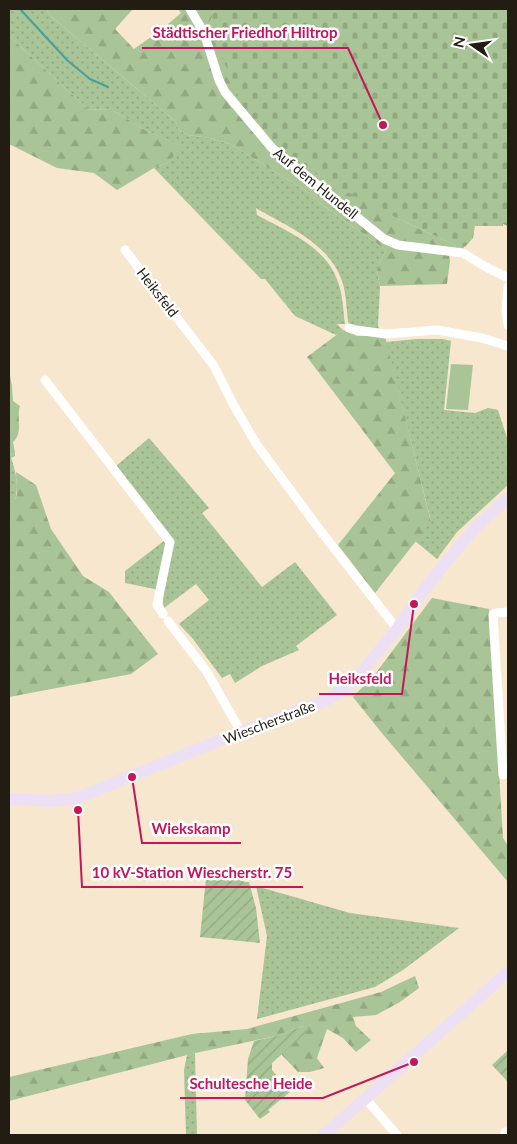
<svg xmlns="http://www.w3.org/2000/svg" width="517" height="1144" viewBox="0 0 517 1144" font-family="Lato,sans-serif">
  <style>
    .grass { fill: url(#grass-dots) }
    .forest { fill: url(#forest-firs) }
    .cemetery { fill: url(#cemetery-stones) }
    .garden { fill: url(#garden-furrows) }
    .pitch { fill: #a9c496 }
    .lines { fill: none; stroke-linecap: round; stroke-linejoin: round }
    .stream { stroke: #48a09e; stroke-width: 2 }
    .street { stroke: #fff; stroke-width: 9 }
    .secondary { stroke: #ede0f4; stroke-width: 12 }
    .labels { text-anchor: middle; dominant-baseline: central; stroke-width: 5; stroke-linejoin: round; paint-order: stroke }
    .street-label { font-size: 14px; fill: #221c13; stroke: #fff }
    .leader { fill: none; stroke: #c2185b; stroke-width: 2 }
    .callout-dot { fill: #c2185b; stroke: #fff; stroke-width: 2 }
    .callout-label { font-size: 15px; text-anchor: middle; font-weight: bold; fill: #c2185b; stroke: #fff; stroke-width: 5; stroke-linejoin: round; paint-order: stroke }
  </style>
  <defs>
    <pattern id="grass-dots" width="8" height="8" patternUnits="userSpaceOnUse" patternTransform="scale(1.25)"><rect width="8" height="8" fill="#a9c496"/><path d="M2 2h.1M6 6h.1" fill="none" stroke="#91a880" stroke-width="1.8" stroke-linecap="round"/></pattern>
    <pattern id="forest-firs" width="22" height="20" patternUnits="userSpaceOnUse" patternTransform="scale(1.25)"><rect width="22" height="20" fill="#a9c496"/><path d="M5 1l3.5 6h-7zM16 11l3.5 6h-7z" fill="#91a880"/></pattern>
    <pattern id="cemetery-stones" width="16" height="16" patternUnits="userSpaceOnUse" patternTransform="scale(1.25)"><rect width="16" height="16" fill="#a9c496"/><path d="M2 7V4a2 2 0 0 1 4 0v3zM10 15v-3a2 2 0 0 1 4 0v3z" fill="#91a880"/></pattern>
    <pattern id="garden-furrows" width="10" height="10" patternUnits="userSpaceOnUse" patternTransform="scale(1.25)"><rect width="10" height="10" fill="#a9c496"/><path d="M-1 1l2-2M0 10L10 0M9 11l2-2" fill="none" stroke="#91a880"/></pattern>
  </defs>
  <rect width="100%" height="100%" fill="#f6e7ce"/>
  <g class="grass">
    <path d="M9 9H45L53 18 176 122 179 130 188 135 210 138 230 144 250 156 270 169 305 190 321 204 386 250 377 269 380 286 378 326 380 331 349 326C346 311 347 295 342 281 329 243 288 227 256 208L257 215C288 232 326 246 338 282 343 295 343 310 345 324H337L343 330 336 335 295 316 265 279H261L154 168 168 163 180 146 145 130 111 109 89 110 9 36Z"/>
    <path d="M417 339H443L451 341 444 410 475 413 488 408 498 410 508 441V485L457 532 437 559 415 541 431 521 386 342Z"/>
    <path d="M149 438 209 508 202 513 262 587 295 562 337 615 296 646 299 650 262 666 235 683 230 674 222 678 193 639 179 624 209 600 196 584 164 608 163 601 164 591 125 583V571L169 537 116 466Z"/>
    <path d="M15 453V456L11 458C16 472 19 486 15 501L9 502V455Z"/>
    <path d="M256 886 350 913 459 928 403 970 375 987 257 1019 267 936Z"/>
    <path d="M195 1053 197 1135H186L184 1070 187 1055Z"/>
  </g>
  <g class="forest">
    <path d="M45 9H133L115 29 134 49 161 30 181 13 178 9H215L209 25 392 216 463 249H448L450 261 447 284 380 286 377 269 386 250 321 204 305 190 270 169 250 156 230 144 210 138 188 135 179 130 176 122 53 18Z"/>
    <path d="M9 36 89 110 111 109 145 130 181 146 168 163 154 168 117 190 94 173 57 168 11 145H9Z"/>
    <path d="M343 330 357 336H385L431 522 375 593 338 545 395 473 307 357Z"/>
    <path d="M9 370 12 386 13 401 20 406C16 418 24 433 13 442L15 453 9 455Z"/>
    <path d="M16 472 36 485 51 529 83 576 109 592 158 654 131 674 9 697V502L15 500 17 494Z"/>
    <path d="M432 598 489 609 503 838 508 846V882L381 732 353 697 376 673Z"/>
    <path d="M415 976 419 988 400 1002 376 1015 353 1017 356 1026 371 1040 356 1052 343 1038 327 1029 317 1058 324 1068 310 1072H298L281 1054 309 1029 303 1026 276 1036 195 1053 9 1101V1077L192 1034 247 1029 381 992Z"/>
  </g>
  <path class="cemetery" d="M215 9H508V226L503 224V226H475L473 238 465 247 464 246 463 249 392 216 321 178 270 138 244 111 209 24Z"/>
  <g class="garden">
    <path d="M207 869 245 882H249L256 908 260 943 200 937Z"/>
    <path d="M303 1026 310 1029 272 1063V1070L290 1092 268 1110 270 1112 260 1119 245 1100 248 1059 254 1041 276 1036Z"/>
    <path d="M508 1050V1082L492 1065Z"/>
  </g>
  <path class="pitch" d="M451 364 473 365 468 410 446 409Z"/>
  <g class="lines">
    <path class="stream" d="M20 9 67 60 90 79 108 87"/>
    <g class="street">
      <path d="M190 9 204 33 219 80 225 92 272 148 384 239 398 245 463 253 486 267 508 278"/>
      <path d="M125 250 214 366 233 404 257 445 323 534 397 629"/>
      <path d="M508 287 506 310 508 325"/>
      <path d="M349 328 356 330 386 334 437 330 482 338 508 346"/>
      <path d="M45 380 170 542 157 605 163 614"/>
      <path d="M168 621 207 672 241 732"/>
      <path d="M503 775 493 615 495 613 508 612"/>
      <path d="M365 1098 397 1135"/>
      <path d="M505 1135V1132"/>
    </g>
    <g class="secondary">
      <path d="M9 799 52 801 77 798 241 732 327 700 350 685 356 679 397 629 419 597 438 572 474 529 508 498"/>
      <path d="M324 1135 508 972"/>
    </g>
  </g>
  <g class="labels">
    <g class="street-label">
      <text transform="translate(316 183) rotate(39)">Auf dem Hundell</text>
      <text transform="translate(158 292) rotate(52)">Heiksfeld</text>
      <text transform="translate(269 722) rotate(-21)">Wiescherstraße</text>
    </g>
  </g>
  <path class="leader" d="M383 125L348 48H142M414 604L402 694H319M132 777L142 843H241M78 810L82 887H303M414 1062L323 1098H180"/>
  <g class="callout-dot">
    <circle cx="383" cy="125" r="5"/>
    <circle cx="414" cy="604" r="5"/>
    <circle cx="132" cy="777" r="5"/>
    <circle cx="78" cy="810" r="5"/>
    <circle cx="414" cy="1062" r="5"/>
  </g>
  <g class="callout-label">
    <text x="245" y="38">Städtischer Friedhof Hiltrop</text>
    <text x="360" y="684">Heiksfeld</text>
    <text x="191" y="834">Wiekskamp</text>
    <text x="192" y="878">10 kV-Station Wiescherstr. 75</text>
    <text x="251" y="1089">Schultesche Heide</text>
  </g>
  <rect width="517" height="1144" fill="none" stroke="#221c13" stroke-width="20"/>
  <g transform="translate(472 45) rotate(283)" stroke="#ffffff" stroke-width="4" paint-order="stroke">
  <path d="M0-4L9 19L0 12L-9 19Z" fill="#221c13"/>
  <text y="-8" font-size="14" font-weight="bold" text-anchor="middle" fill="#221c13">N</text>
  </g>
</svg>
